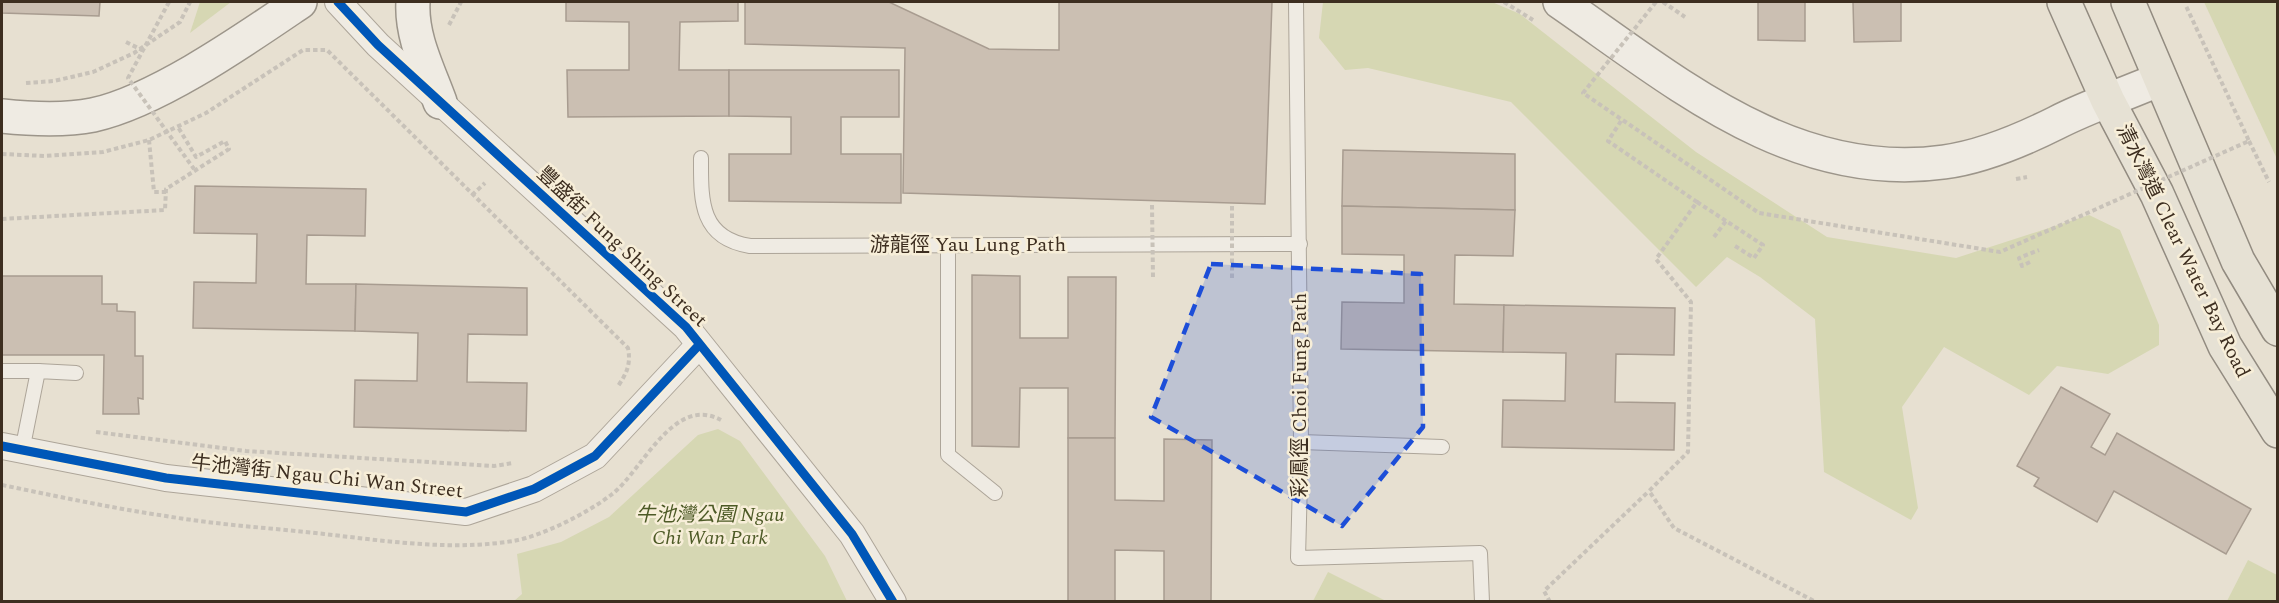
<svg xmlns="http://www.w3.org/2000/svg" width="2279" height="603" viewBox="0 0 2279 603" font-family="Spectral,'Noto Sans TC',serif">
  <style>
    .green { fill: #d6d7b3 }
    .building { fill: #cbbfb2; stroke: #a89c90; stroke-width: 1.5 }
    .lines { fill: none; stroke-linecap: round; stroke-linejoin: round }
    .lane-casing { stroke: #ada599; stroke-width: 16 }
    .street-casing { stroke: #ada599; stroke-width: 28 }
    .secondary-casing { stroke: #9c958a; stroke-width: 36 }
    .primary-casing { stroke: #928b80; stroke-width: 36 }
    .path { stroke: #c8c2b9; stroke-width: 4; stroke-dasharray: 4.5 3; stroke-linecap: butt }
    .lane { stroke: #efebe3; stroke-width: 14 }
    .street { stroke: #efebe3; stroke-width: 26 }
    .secondary { stroke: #efebe3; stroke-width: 33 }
    .primary { stroke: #e6e1d4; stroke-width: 33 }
    .path-bridge { stroke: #c8c2b9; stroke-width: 4; stroke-dasharray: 4.5 3; stroke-linecap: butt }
    .cycleway-casing { stroke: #f7eed8; stroke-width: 13 }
    .cycleway { stroke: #0057b8; stroke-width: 9 }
    .marked { fill: #1d4ed8; fill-opacity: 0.2; stroke: #1d4ed8; stroke-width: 4.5; stroke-dasharray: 12 8; stroke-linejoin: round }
    .labels { text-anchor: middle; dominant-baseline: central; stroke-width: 5; stroke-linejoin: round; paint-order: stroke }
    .street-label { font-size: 20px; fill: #3d2e20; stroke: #f7eed8 }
    .park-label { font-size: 20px; font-style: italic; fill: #4d5a26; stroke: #f7eed8 }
  </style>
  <rect width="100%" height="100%" fill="#e7e0d1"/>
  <g class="green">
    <path d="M200 2H231L190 33Z"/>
    <path d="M1323 2H1492L1520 14 1696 152 1827 237 1956 258 2089 215 2120 230 2159 325V345L2108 374 2057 366 2029 395 1944 347 1902 407 1918 508 1911 520 1824 472 1815 319 1760 277 1727 257 1696 287 1511 102 1368 68 1345 70 1319 38Z"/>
    <path d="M2204 2H2277V159Z"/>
    <path d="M718 429 740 441 825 556 847 601H514L522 594 517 554 561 542 609 517 698 435Z"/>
    <path d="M2248 560 2277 575V601H2227Z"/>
    <path d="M1328 572 1386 601H1313Z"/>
  </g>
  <g class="building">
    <path d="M2 2H100L99 16 2 13Z"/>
    <path d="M566 2H738V21L680 22 679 70H729V116L568 117 567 70H629V22L566 21Z"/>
    <path d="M745 2H889L989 49 1059 50V2H1272L1265 204 903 193 905 48 745 44Z"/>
    <path d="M1758 2H1805V41L1758 40Z"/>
    <path d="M1853 2H1901V41L1854 42Z"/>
    <path d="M729 70H899V117H841V154H901V203L729 201V154H791V117L729 116Z"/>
    <path d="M1343 150 1515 154V210L1342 206Z"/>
    <path d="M195 186 366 189 365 236 307 235 306 284H356L355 331 193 328 194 282 256 283 257 234 194 233Z"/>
    <path d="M1342 206 1515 210 1513 256 1455 255 1454 304 1504 305 1503 352 1341 349 1342 302 1404 303V255L1342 254Z"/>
    <path d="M972 275 1020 276V338H1068V277H1116L1115 438H1068V388H1020L1019 447 972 446Z"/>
    <path d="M2 276H102V304H117V311L135 312V356H143V399L138 398 139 414H103L104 355H2Z"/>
    <path d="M356 284 527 288V335L468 334 467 382 527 383 526 431 354 427 355 380 417 381 418 333 355 331Z"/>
    <path d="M1504 305 1675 308 1674 355 1616 354 1615 402 1675 403 1674 450 1502 447 1503 400 1565 401 1566 353 1503 352Z"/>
    <path d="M2061 387 2110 414 2091 447 2105 455 2117 433 2251 509 2226 554 2114 491 2097 522 2034 486 2039 478 2017 466Z"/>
    <path d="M1068 438H1115V500L1164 501V439L1212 440 1211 602H1164V551L1115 550V602H1068Z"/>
  </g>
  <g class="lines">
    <defs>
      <g id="lane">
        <path d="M1296 2 1301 442 1298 558 1480 553 1482 602"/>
        <path d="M701 158C701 199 699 238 750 246L1300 244"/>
        <path d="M948 245V455L995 493"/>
        <path d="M2 371H38"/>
        <path d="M1301 442 1442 447"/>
        <path d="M22 451 38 371 76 373"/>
      </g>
      <g id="street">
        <path d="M338 2 378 45 686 327 852 534 893 602"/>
        <path d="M2 446 166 478 466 512 534 489 595 456 699 345"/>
      </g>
      <g id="secondary">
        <path d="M413 2C411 37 428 69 440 102"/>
        <path d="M1560 2C1676 82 1793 183 1944 162 1982 157 2022 140 2056 123 2089 106 2126 94 2160 79"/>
        <path d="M2 116C31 119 63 121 93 115 157 101 244 40 300 2"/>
      </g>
      <g id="primary">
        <path d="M2064 2 2108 101 2157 194 2225 346 2278 431"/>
        <path d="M2128 2 2238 261 2278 329"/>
      </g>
    </defs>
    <use href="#lane" class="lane-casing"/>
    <use href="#street" class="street-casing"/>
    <use href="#secondary" class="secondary-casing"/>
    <use href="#primary" class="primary-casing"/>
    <g class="path">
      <path d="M1504 2 1533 20"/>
      <path d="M1663 2 1685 17"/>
      <path d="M449 25 461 2"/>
      <path d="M26 83 54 81 93 72 134 53 180 22 190 2"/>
      <path d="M1621 121 1608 141 1697 202 1656 259 1691 302 1688 452 1649 491 1674 528 1816 602"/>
      <path d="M149 140 154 192H166"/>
      <path d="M2249 141 2269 182"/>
      <path d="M2 154 45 156 103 152 149 140 206 113 303 50H327L628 348C631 364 627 373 618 386"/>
      <path d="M2016 179 2027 177"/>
      <path d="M472 195 485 183"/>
      <path d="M1697 202 1763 245 1754 258 1735 246"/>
      <path d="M2 219 165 210 166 189 229 149 225 141 196 157 178 127"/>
      <path d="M1714 237 1726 221"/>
      <path d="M2030 262 2022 266 2019 258 2039 250"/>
      <path d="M96 432 246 451 494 466 513 463"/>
      <path d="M2 485C56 496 111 508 166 516 218 525 272 528 324 534 386 541 451 551 513 541 543 536 587 513 611 495 642 472 673 394 721 420"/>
      <path d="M1550 602 1544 591 1649 491"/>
    </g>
    <use href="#lane" class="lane"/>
    <use href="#street" class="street"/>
    <use href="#secondary" class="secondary"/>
    <use href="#primary" class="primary"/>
    <g class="path-bridge">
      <path d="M169 2 128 78 194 169"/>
      <path d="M1656 2 1583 93 1759 213 2000 252 2249 141 2186 6"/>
      <path d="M126 42 142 50"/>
      <path d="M1152 205 1153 278"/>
      <path d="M1232 278V205"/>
    </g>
    <defs>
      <g id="cycleway">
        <path d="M338 2 378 45 686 327 852 534 893 602"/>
        <path d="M2 446 166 478 466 512 534 489 595 456 699 345"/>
      </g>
    </defs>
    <use href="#cycleway" class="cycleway-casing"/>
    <use href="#cycleway" class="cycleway"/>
  </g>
  <path class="marked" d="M1211 264 1421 274 1423 427 1342 526 1151 417Z"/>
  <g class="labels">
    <g class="street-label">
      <text x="968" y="245">游龍徑 Yau Lung Path</text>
      <text transform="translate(622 247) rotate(43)">豐盛街 Fung Shing Street</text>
      <text transform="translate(2183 251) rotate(64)">清水灣道 Clear Water Bay Road</text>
      <text transform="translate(1300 395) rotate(-90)">彩鳳徑 Choi Fung Path</text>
      <text transform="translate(327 477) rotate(6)">牛池灣街 Ngau Chi Wan Street</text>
    </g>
    <g class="park-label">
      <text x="710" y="515">牛池灣公園 Ngau<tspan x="710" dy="23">Chi Wan Park</tspan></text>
    </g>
  </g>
  <rect width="2279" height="603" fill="none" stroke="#3d2e20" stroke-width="6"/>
</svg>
